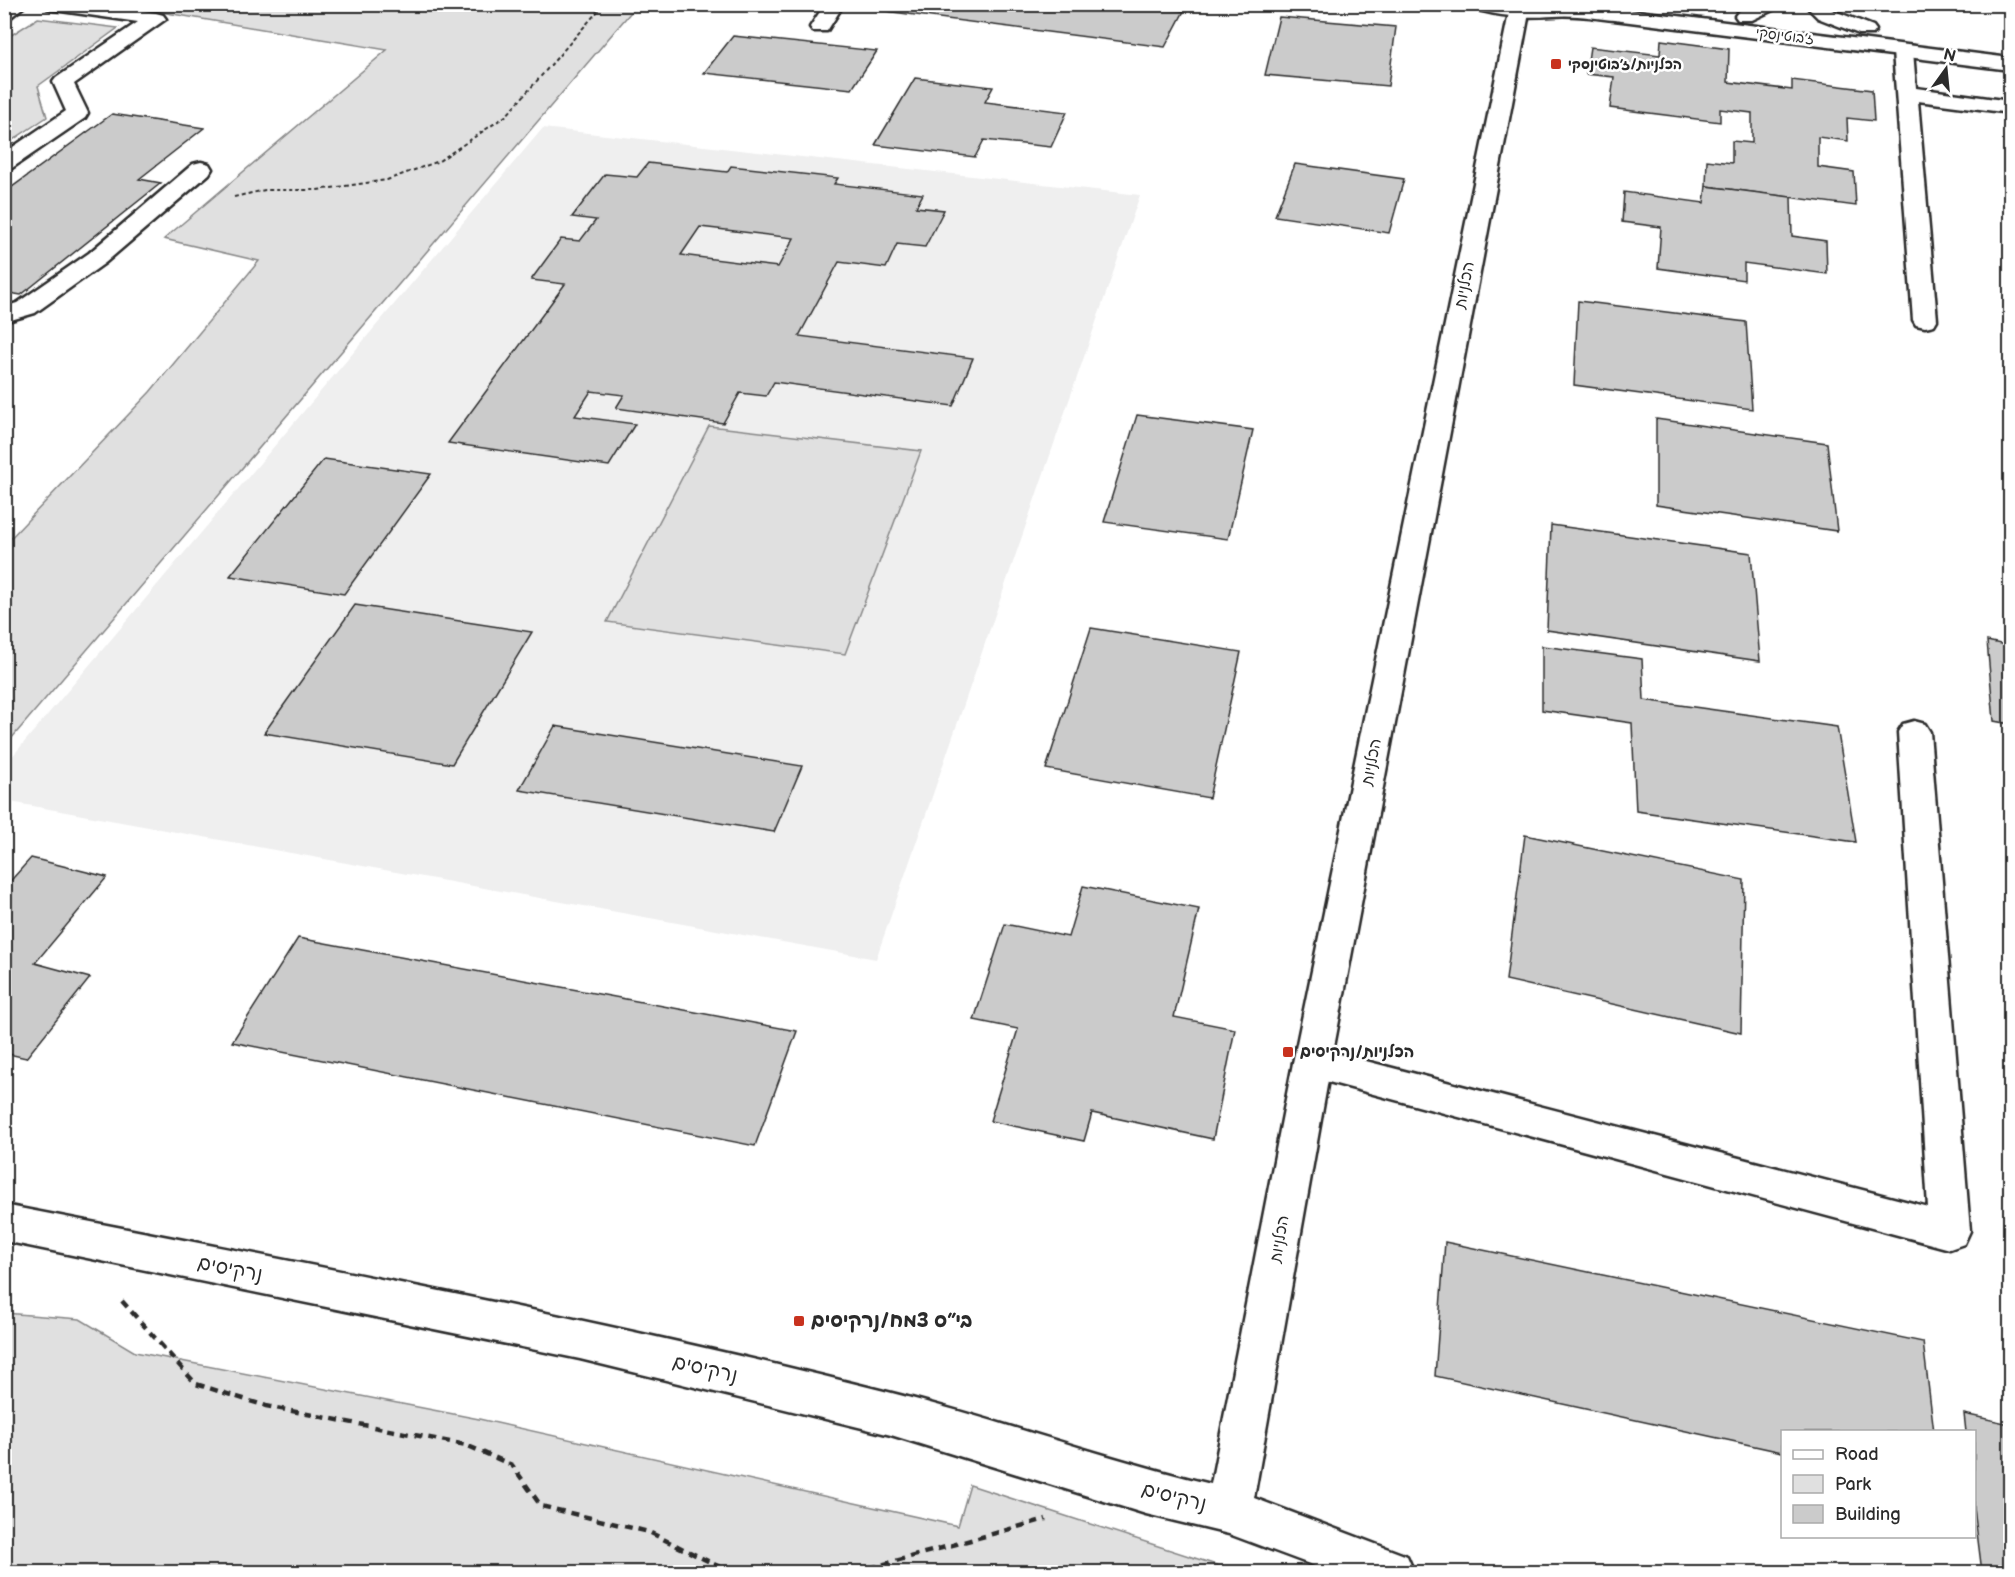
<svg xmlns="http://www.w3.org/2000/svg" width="2015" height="1577" viewBox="0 0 2015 1577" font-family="'Balsamiq Sans','Playpen Sans Hebrew',sans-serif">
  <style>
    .built { fill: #efefef }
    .green { fill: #e0e0e0; stroke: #868686; stroke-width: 1.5 }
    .building { fill: #cbcbcb; stroke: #2b2b2b; stroke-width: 1.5; fill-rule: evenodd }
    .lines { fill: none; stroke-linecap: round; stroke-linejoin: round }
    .lane-casing { stroke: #2b2b2b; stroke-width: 5 }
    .street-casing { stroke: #2b2b2b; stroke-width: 5 }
    .secondary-casing { stroke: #2b2b2b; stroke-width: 5 }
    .path-far1 { stroke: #2b2b2b; stroke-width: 2; stroke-dasharray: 4 3; stroke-linecap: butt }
    .path { stroke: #2b2b2b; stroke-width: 4.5; stroke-dasharray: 8 6; stroke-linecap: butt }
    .lane { fill: #fff; fill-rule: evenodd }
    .street { fill: #fff; fill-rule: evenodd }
    .secondary { fill: #fff; fill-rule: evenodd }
    .poi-dot { fill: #c8321e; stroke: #fff; stroke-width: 2 }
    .labels { text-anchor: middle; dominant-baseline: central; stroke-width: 5; stroke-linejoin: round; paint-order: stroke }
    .far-street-label { font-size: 14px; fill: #2b2b2b; stroke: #fff }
    .far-poi-label { font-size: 14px; font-weight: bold; fill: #2b2b2b; stroke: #fff; text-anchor: start }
    .street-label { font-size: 16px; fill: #2b2b2b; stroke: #fff }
    .poi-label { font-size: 16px; font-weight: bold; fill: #2b2b2b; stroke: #fff; text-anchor: start }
    .near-street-label { font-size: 20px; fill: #2b2b2b; stroke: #fff }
    .near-poi-label { font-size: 20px; font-weight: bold; fill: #2b2b2b; stroke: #fff; text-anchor: start }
  </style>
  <rect width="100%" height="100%" fill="#fff"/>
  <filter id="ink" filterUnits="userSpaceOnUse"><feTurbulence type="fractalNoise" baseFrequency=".0167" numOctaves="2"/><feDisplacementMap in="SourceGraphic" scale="12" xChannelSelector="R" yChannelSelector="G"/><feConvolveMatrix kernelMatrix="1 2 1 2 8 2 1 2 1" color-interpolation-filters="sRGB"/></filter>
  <g filter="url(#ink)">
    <path class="built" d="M543 128 1140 195 876 959 5 801V765Z"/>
    <g class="green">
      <path d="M119 5H637L5 746V544L150 392 259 261 164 239 387 50Z"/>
      <path d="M38 18 118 28 38 86 47 117 5 145V39Z"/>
      <path d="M709 426 921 451 845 654 607 622Z"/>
      <path d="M4 1313 80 1319 135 1352 479 1419 958 1526 970 1485 1238 1572H5Z"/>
    </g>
    <g class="building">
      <path d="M880 4H1134L1184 11 1165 47 876 10Z"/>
      <path d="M1959 4H2010V11L1960 6Z"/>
      <path d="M1279 17 1396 27 1388 86 1265 75Z"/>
      <path d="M733 36 877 51 852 89 704 73Z"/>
      <path d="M1661 40 1729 49 1728 82 1792 90V80L1872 90 1874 121 1847 118 1848 141 1818 137V167L1854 172 1856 206 1706 186 1707 160 1732 163V141L1752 143V113L1720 109V122L1610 108 1614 77 1586 74 1590 47 1660 55Z"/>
      <path d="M915 78 993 87 985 102 1067 112 1051 147 984 140 975 157 875 145Z"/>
      <path d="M112 114 204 128 139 179 161 183 21 295 4 292V193Z"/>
      <path d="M648 163 727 172 731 166 838 178 834 184 923 194 916 207 944 210 925 247 897 244 886 268 839 262 799 336 973 358 953 406 774 382 766 396 740 393 723 423 616 408 624 395 591 391 575 416 635 424 609 466 448 443 565 284 531 280 561 239 580 241 596 220 572 217 605 174 637 177ZM700 227 794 238 778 267 681 255Z"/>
      <path d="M1295 164 1404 179 1389 233 1275 216Z"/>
      <path d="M1706 186 1791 197 1792 236 1826 241 1827 274 1744 263V280L1658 268 1661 227 1622 222 1624 192 1704 203Z"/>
      <path d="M1578 301 1746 322 1752 409 1574 385Z"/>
      <path d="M1137 415 1253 430 1228 539 1104 522Z"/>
      <path d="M1656 419 1827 443 1837 531 1656 505Z"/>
      <path d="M324 459 431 474 344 594 230 576Z"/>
      <path d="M1551 525 1751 553 1760 661 1547 630Z"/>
      <path d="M355 605 532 632 452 764 264 733Z"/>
      <path d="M1091 628 1241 652 1209 798 1046 769Z"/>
      <path d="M1987 641 2010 646V724L1994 721Z"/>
      <path d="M1542 646 1642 659 1644 700 1837 727 1856 842 1636 811 1632 723 1542 710Z"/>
      <path d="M555 726 802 766 774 832 519 790Z"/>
      <path d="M1525 835 1744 880 1741 1033 1506 980Z"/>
      <path d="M31 858 107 877 35 963 90 978 26 1058 4 1053V888Z"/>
      <path d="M1083 886 1199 909 1174 1017 1235 1029 1213 1139 1092 1113 1084 1141 990 1121 1018 1029 974 1020 1005 924 1068 937Z"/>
      <path d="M298 938 797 1031 755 1146 232 1042Z"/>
      <path d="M1445 1242 1923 1342 1934 1432H1782V1452L1435 1376Z"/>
      <path d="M1964 1414 2010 1424V1572H1982L1974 1508V1432H1966Z"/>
    </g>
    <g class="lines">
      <defs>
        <g id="lane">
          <path d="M1903 45 1910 47 1913 51 1916 88 2010 101V113L1918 101 1937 320 1934 325 1925 327 1916 325 1913 320 1893 51 1896 47Z"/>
          <path d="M1914 721 1925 724 1930 732 1970 1231 1964 1244 1950 1249 1299 1074 1293 1063 1299 1052 1312 1047 1928 1207 1898 732 1903 724Z"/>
        </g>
        <g id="street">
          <path d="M45 4H97L156 13 163 15 166 19 74 84 88 113 85 118 12 168 4 170V153L66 111 53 82 56 78 138 22 54 10 47 8Z"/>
          <path d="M825 4H844L827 31H813L810 27Z"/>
          <path d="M1753 4H1779L1777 8 1752 20H1738L1735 16 1738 12Z"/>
          <path d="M1804 4H1825L1832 10 1873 26 1876 30 1873 34H1859L1818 18Z"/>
          <path d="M1519 7 1526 9 1529 13 1331 1063 1254 1498 1407 1556 1414 1572H1331L1229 1534 1146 1514 891 1435 580 1359 4 1241V1205C300 1263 596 1318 888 1392 997 1419 1102 1458 1211 1484L1293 1063 1509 13 1512 9Z"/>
          <path d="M201 162 209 164 212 169 209 174 105 263 35 313 4 322V307L17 303 89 253 193 164Z"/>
        </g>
        <g id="secondary">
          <path d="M4 4H27L11 17 4 19Z"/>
          <path d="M1469 4 1525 7 1581 4 1614 8 2010 58V70L1614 20C1595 18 1573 14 1554 16 1522 18 1502 17 1471 8Z"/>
        </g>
      </defs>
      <use href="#lane" class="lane-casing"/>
      <use href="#street" class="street-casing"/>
      <use href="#secondary" class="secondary-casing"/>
      <path class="path-far1" d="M234 197 265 190H317L387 180 439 161 507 115 604 4"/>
      <g class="path">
        <path d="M122 1301 196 1384 266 1406 466 1445 512 1465 541 1506 649 1532 730 1572"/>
        <path d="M856 1572 1046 1519"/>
      </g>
      <use href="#lane" class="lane"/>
      <use href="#street" class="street"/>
      <use href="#secondary" class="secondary"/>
    </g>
  </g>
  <g class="poi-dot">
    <rect x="1550" y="58" width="12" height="12" rx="3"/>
    <rect x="1282" y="1046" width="12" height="12" rx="3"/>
    <rect x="793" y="1315" width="12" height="12" rx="3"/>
  </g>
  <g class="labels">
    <g class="far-street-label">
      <text transform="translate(1785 36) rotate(7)">ז׳בוטינסקי</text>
    </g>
    <g class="far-poi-label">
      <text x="1568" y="64">הכלניות/ז׳בוטינסקי</text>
    </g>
    <g class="street-label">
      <text transform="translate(1465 285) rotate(-79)">הכלניות</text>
      <text transform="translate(1372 762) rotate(-79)">הכלניות</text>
      <text transform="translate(1280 1239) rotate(-80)">הכלניות</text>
    </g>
    <g class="poi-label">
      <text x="1300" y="1052">הכלניות/נרקיסים</text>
    </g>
    <g class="near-street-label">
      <text transform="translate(230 1269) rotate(11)">נרקיסים</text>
      <text transform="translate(705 1369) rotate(13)">נרקיסים</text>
      <text transform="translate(1174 1497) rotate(14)">נרקיסים</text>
    </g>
    <g class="near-poi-label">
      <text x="811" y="1321">בי״ס צמח/נרקיסים</text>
    </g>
  </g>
  <rect width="2015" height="1577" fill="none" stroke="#fff" stroke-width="24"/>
  <rect x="12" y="12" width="1991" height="1553" fill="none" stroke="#2b2b2b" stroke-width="2" filter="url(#ink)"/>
  <rect x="1781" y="1430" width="195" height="108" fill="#ffffff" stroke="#aaaaaa" stroke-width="1.5"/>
  <rect x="1793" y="1450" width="30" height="9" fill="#ffffff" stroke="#aaaaaa" stroke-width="1.5"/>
  <text x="1835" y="1460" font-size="18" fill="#2b2b2b">Road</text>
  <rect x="1793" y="1475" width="30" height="18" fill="#e0e0e0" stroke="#aaaaaa" stroke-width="1.5"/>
  <text x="1835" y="1490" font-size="18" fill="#2b2b2b">Park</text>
  <rect x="1793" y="1505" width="30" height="18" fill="#cbcbcb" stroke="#aaaaaa" stroke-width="1.5"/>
  <text x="1835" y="1520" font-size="18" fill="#2b2b2b">Building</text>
  <g transform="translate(1946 69) rotate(15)" stroke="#ffffff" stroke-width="4.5" paint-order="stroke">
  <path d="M0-4.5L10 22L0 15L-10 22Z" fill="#2b2b2b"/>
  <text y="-9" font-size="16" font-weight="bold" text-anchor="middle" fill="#2b2b2b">N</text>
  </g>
</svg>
